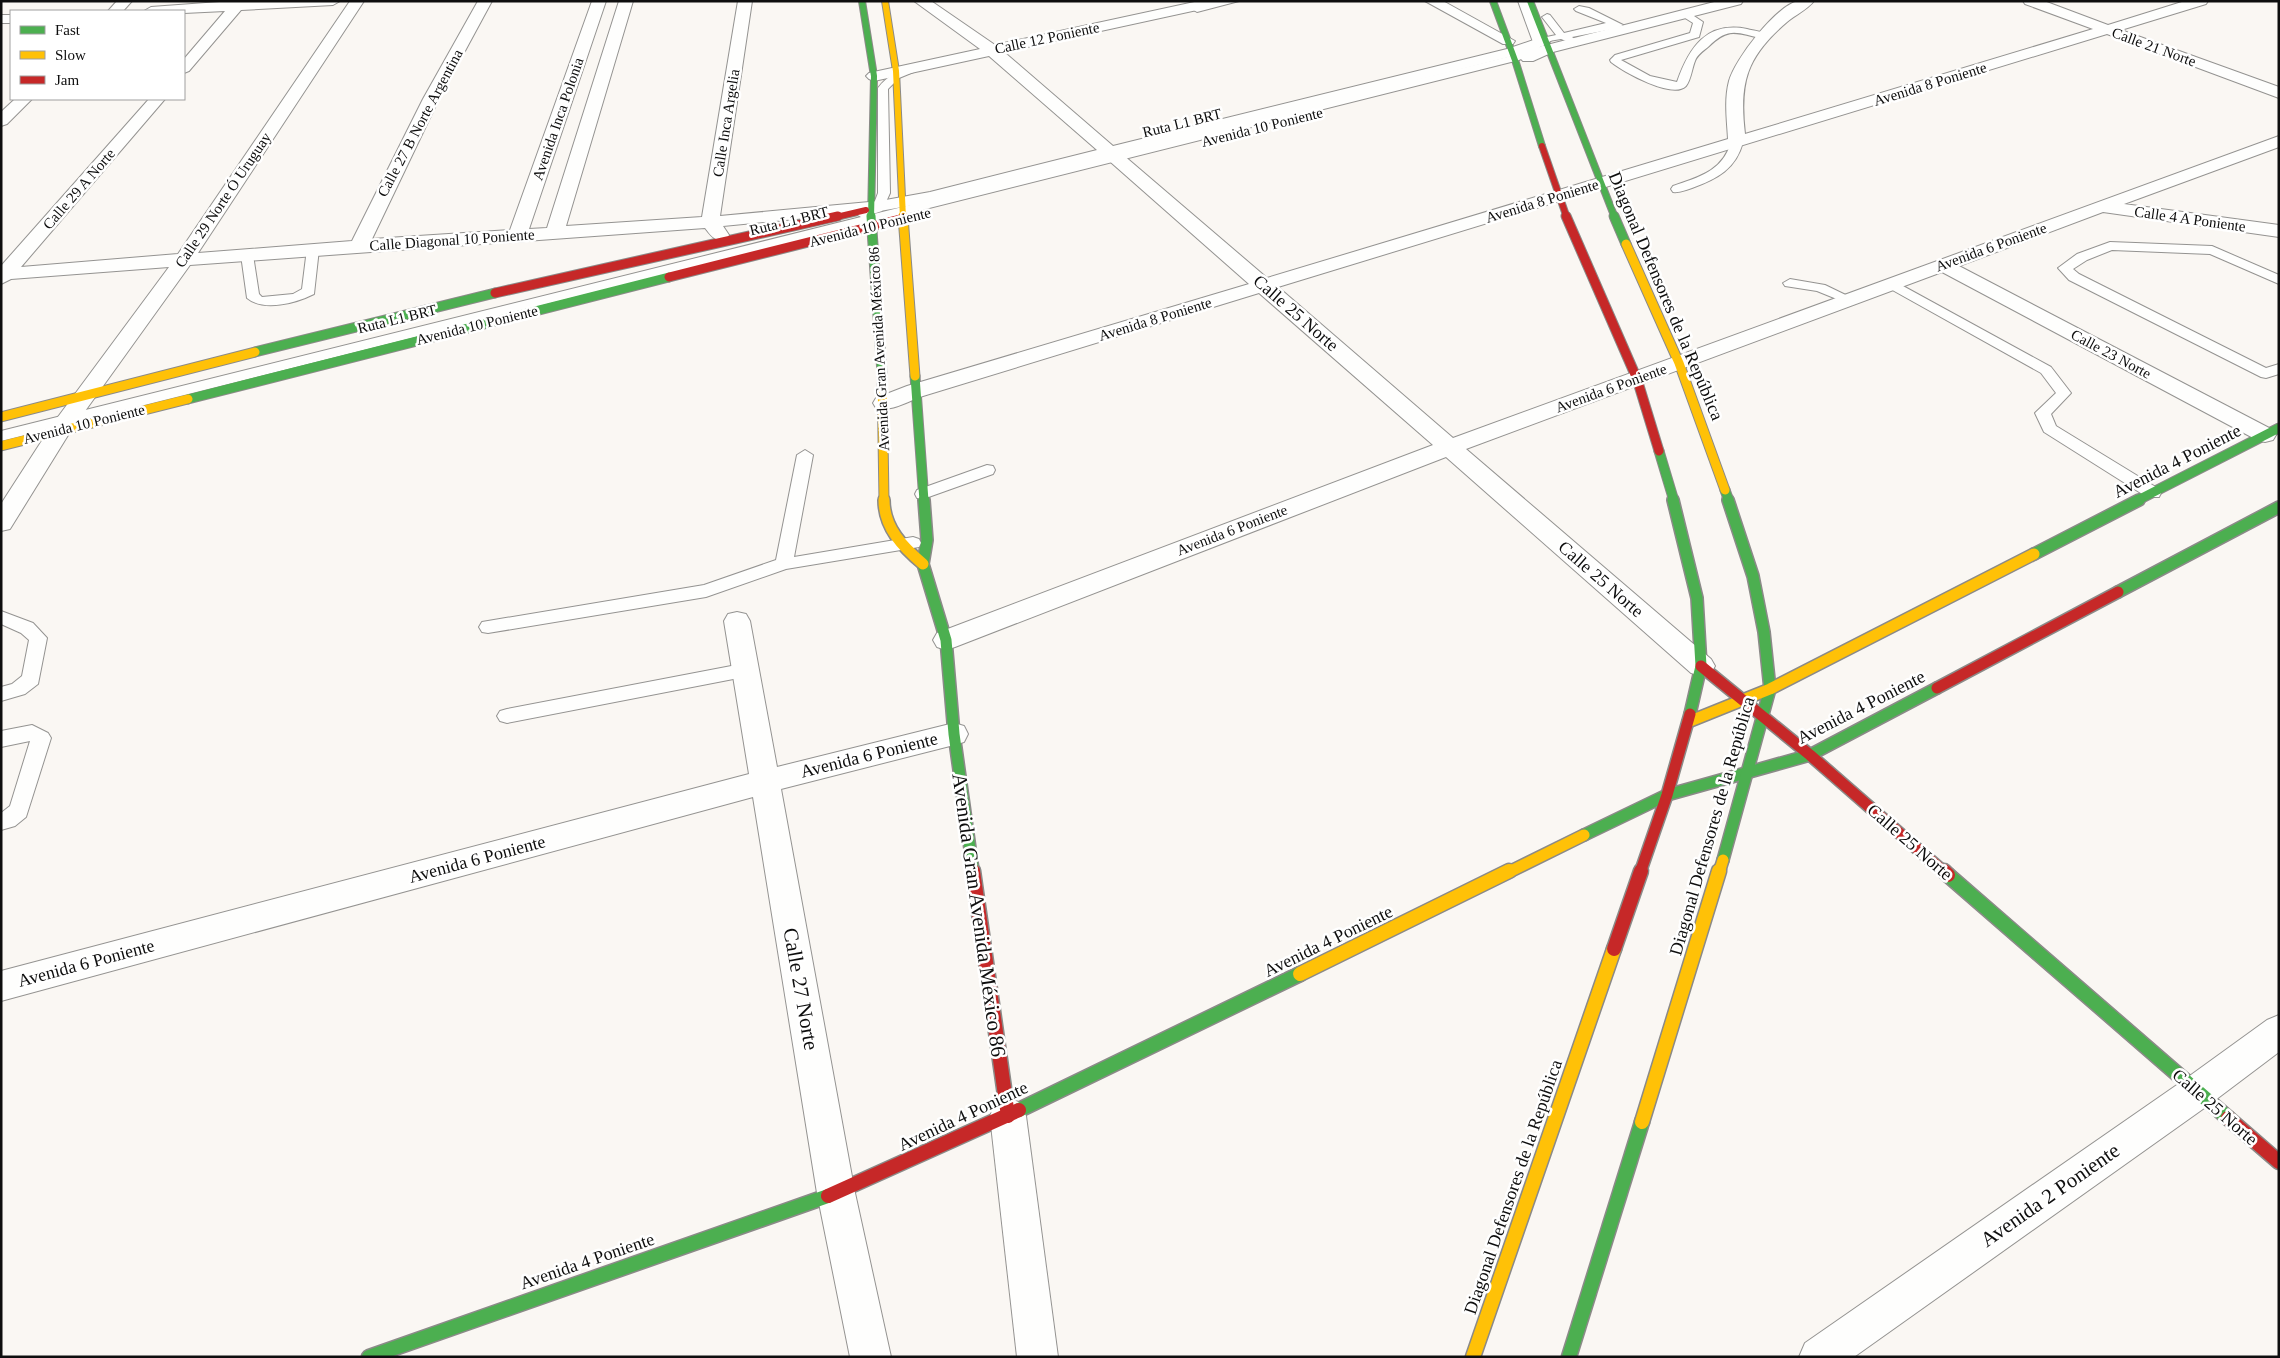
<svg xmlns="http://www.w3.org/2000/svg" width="2280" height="1358" viewBox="0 0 2280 1358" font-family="Georgia,serif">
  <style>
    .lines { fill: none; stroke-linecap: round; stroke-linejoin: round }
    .lane-casing { stroke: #949391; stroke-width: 2 }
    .street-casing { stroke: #949391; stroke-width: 2 }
    .fast-far3-casing { stroke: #8b8a88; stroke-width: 8 }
    .fast-far2-casing { stroke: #8b8a88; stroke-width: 11 }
    .fast-far1-casing { stroke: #8b8a88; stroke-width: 14 }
    .fast-casing { stroke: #8b8a88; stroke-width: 17 }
    .slow-far3-casing { stroke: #8b8a88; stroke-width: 8 }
    .slow-far2-casing { stroke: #8b8a88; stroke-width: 11 }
    .slow-far1-casing { stroke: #8b8a88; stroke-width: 14 }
    .slow-casing { stroke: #8b8a88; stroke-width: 17 }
    .jam-far3-casing { stroke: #8b8a88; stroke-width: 8 }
    .jam-far2-casing { stroke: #8b8a88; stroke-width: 11 }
    .jam-far1-casing { stroke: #8b8a88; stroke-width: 14 }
    .jam-casing { stroke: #8b8a88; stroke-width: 17 }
    .lane { fill: #fefefd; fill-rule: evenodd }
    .street { fill: #fefefd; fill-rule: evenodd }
    .fast-far3 { stroke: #4caf50; stroke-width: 6 }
    .fast-far2 { stroke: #4caf50; stroke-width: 9 }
    .fast-far1 { stroke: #4caf50; stroke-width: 11 }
    .fast { stroke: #4caf50; stroke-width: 14 }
    .slow-far3 { stroke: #ffc107; stroke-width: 6 }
    .slow-far2 { stroke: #ffc107; stroke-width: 9 }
    .slow-far1 { stroke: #ffc107; stroke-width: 11 }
    .slow { stroke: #ffc107; stroke-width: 14 }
    .jam-far3 { stroke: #c62828; stroke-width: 6 }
    .jam-far2 { stroke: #c62828; stroke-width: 9 }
    .jam-far1 { stroke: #c62828; stroke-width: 11 }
    .jam { stroke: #c62828; stroke-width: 14 }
    .labels { text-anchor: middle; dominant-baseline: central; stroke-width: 5; stroke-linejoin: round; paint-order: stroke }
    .far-street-label { font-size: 15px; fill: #0e0e0e; stroke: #fff }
    .street-label { font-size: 18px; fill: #0e0e0e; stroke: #fff }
    .near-street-label { font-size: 21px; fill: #0e0e0e; stroke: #fff }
  </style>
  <rect width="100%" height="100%" fill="#faf7f3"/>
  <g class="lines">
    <defs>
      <g id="lane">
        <path d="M1220 1H1239L1197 12 1192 9Z"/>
        <path d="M1518 1H1528L1542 38 1556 35 1542 17 1547 14 1550 15 1564 33 1606 23 1576 11 1574 9 1579 6 1589 8 1623 25 1618 28 1572 37 1576 40 1571 43 1561 39 1543 42 1538 51 1519 60 1 441V431L861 217 856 214 873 206 878 193V88C887 76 896 72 911 68L916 71 899 78 888 89 890 193 882 211 870 215 1511 56 1530 47 1533 42Z"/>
        <path d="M1682 12H1688L1703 22 1699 37 1621 60 1650 76 1677 82C1689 48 1706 21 1747 29 1754 31 1764 31 1769 36L1764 39C1737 33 1729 26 1708 47 1703 51 1697 55 1695 61 1692 68 1691 80 1686 86 1673 100 1622 71 1611 62L1610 60 1615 55 1690 33 1693 23 1682 16Z"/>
        <path d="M1737 139 1743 142C1736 169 1717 179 1692 188 1685 190 1680 193 1673 192L1671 189 1673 186C1699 177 1723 171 1731 142Z"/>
        <path d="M2110 242 2212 246 2279 275V284L2210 254 2112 250 2087 260 2073 269 2079 274 2266 368 2279 364V374L2266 378 2261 377 2069 280 2058 268 2077 254Z"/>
        <path d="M313 245 319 249 314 294C296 303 264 312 247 298L241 255 242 252H252L253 255 259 294 262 297 293 294 302 289 307 249Z"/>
        <path d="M1790 279 1825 285 1856 300 1849 304 1817 291 1785 286 1783 283Z"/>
        <path d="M1892 280 2051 367 2071 393 2051 414 2056 426 2159 489 2161 493 2159 497H2147L2044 432 2035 413 2056 393 2041 373 1887 287 1885 284Z"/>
        <path d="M805 450 813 455 794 557 913 537 919 539 921 543 919 547 786 569 706 597 488 633 482 632 479 627 482 622 704 585 776 560 797 455Z"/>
        <path d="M987 465 993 466 995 470 993 474 923 499 917 498 915 494 917 490Z"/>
        <path d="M1 611 33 623 47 638 38 684 25 694 1 701V687L12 684 22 676 29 640 21 633 1 624Z"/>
        <path d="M747 663 754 665 756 670 754 675 507 723 500 721 497 716 500 711 507 709Z"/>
        <path d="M32 725 48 733 51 738 26 817 15 826 1 830V813L10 806 30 741 1 747V731Z"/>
      </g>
      <g id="street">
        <path d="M117 1H132L123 11H108Z"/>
        <path d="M233 1H340L333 5 241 10 189 71 184 73V59L225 11 184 13V11H144L151 7Z"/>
        <path d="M350 1H364L198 253 352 241 423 99 478 1H492L439 99 372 239 510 230 592 1H606L529 229 547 228 619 1H633L566 226 702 217 738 1H752L720 216 880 201 930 192 1097 150 989 56 874 81 869 79 866 76 869 73 980 49 914 1H931L995 45 1199 1H1227L1220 5 1004 52 1113 146 1507 49 1545 36 1552 40 1543 46 1718 1H1743L1741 4 1553 52 1533 61H1523L1520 58 1542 46 1517 55 1122 154 1267 278 1728 139C1727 120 1724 100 1729 81 1735 59 1776 6 1798 1 1803 0 1809 1 1814 1 1807 10 1795 15 1787 22 1746 57 1739 83 1745 134L2093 29 2025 4 2023 1H2044L2108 25 2185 1H2208L2206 4 2121 30 2279 87V98L2107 34 1278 287 1453 438 2279 136V147L2124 204 2279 225V237L2103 212 1959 266 2273 430 2276 435 2273 440 2265 442 2257 440 1942 272 1466 449 1711 659 1715 666 1711 673 1701 676 1691 673 1446 457 955 647 946 650 937 647 933 640 937 633 1433 445 1259 293 923 396C908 401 892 412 876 408L873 403 876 398 907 386 1249 284 1106 158 930 202 880 211 723 226 729 235 727 239C715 242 712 237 705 228L190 265 70 432 10 529 1 531V504L52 425 169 267 11 279 1 284V266L149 99H165L21 267 178 254Z"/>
        <path d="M1425 1H1443L1515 41 1513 44H1503Z"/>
        <rect x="1" y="15" width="10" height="8"/>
        <path d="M15 99H32L7 124 1 126V112Z"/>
        <path d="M737 612 746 614 750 621 777 767 954 723 964 726 968 734 964 742 954 745 781 789 855 1193 891 1357H850L817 1193 753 797 1 1001V971L749 774 724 621 728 614Z"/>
        <path d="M2279 1015V1052L2210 1104 1854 1357H1799L1805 1343 2184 1080 2267 1020Z"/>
        <path d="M1008 1098 1021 1103 1026 1116 1058 1357H1017L990 1116 995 1103Z"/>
      </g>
      <g id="fast-far3">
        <path d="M862 1 874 76 871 218"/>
        <path d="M1493 1 1516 63 1542 146"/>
        <path d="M1530 1 1615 218"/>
      </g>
      <g id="fast-far2">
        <path d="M871 216 882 373"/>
        <path d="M1614 216 1626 244"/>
        <path d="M255 352 495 293"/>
        <path d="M915 376 924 501"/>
        <path d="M188 399 669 277"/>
        <path d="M1659 451 1674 501"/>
        <path d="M1725 490 1729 501"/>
        <path d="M2136 501 2279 428"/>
      </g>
      <g id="fast-far1">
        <path d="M924 500 927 540 923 564 946 640 954 734 973 870"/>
        <path d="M1673 500 1697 598 1701 666 1690 714"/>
        <path d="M2034 554 2139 500"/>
        <path d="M2118 592 2279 507"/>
        <path d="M1584 835 1667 795 1810 755 1937 688"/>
        <path d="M1723 860 1770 689 1764 632 1753 576 1728 500"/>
      </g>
      <g id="fast">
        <path d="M1948 875 2228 1118"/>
        <path d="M1019 1110 1300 974"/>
        <path d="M369 1357 828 1196"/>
        <path d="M1569 1357 1642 1122"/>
      </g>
      <path id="slow-far3" d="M885 1 896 71 903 218"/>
      <g id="slow-far2">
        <path d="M903 216 915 376"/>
        <path d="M1626 244 1679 363 1725 490"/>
        <path d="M882 373 884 501"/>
        <path d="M1 417 255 352"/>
        <path d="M1 446 188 399"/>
      </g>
      <g id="slow-far1">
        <path d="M884 500C884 528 903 547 923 564"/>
        <path d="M1688 722 1770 689 2034 554"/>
        <path d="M1507 873 1584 835"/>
        <path d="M1719 873 1723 860"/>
      </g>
      <g id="slow">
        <path d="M1300 974 1509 871"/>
        <path d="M1642 1122 1719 871"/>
        <path d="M1473 1357 1614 949"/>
      </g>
      <g id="jam-far3">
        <path d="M1542 146 1567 218"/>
        <path d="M832 218 866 210"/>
      </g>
      <g id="jam-far2">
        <path d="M1566 216 1637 379 1659 451"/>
        <path d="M669 277 904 218"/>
        <path d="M495 293 838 216"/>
      </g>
      <g id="jam-far1">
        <path d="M1701 666 1810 755 1945 873"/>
        <path d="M1937 688 2118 592"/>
        <path d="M973 870V873"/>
        <path d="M1640 873 1667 795 1690 714"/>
      </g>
      <g id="jam">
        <path d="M973 871 1008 1116"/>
        <path d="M1944 871 1948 875"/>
        <path d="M1614 949 1641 871"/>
        <path d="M2228 1118 2279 1162"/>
        <path d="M828 1196 1019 1110"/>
      </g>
    </defs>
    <use href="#lane" class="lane-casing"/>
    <use href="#street" class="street-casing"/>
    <use href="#fast-far3" class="fast-far3-casing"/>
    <use href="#fast-far2" class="fast-far2-casing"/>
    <use href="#fast-far1" class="fast-far1-casing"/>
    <use href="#fast" class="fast-casing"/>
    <use href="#slow-far3" class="slow-far3-casing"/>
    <use href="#slow-far2" class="slow-far2-casing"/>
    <use href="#slow-far1" class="slow-far1-casing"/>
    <use href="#slow" class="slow-casing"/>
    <use href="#jam-far3" class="jam-far3-casing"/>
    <use href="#jam-far2" class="jam-far2-casing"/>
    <use href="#jam-far1" class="jam-far1-casing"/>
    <use href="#jam" class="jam-casing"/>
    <use href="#lane" class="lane"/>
    <use href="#street" class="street"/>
    <use href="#fast-far3" class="fast-far3"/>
    <use href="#fast-far2" class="fast-far2"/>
    <use href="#fast-far1" class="fast-far1"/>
    <use href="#fast" class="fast"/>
    <use href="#slow-far3" class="slow-far3"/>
    <use href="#slow-far2" class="slow-far2"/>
    <use href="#slow-far1" class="slow-far1"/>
    <use href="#slow" class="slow"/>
    <use href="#jam-far3" class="jam-far3"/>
    <use href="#jam-far2" class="jam-far2"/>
    <use href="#jam-far1" class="jam-far1"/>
    <use href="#jam" class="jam"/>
  </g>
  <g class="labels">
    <g class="far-street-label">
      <text transform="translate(1047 38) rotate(-12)">Calle 12 Poniente</text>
      <text transform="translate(2154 47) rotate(20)">Calle 21 Norte</text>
      <text transform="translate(1930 84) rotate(-17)">Avenida 8 Poniente</text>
      <text transform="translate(558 119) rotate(-71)">Avenida Inca Polonia</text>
      <text transform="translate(420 123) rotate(-62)">Calle 27 B Norte Argentina</text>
      <text transform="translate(726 123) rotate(-81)">Calle Inca Argelia</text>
      <text transform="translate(1182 123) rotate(-14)">Ruta L1 BRT</text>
      <text transform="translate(1262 127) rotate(-14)">Avenida 10 Poniente</text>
      <text transform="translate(79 189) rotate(-49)">Calle 29 A Norte</text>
      <text transform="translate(223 200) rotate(-56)">Calle 29 Norte Ó Uruguay</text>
      <text transform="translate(1542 201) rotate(-17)">Avenida 8 Poniente</text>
      <text transform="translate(2190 219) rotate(8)">Calle 4 A Poniente</text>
      <text transform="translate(789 221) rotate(-14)">Ruta L1 BRT</text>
      <text transform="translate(870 227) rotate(-14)">Avenida 10 Poniente</text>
      <text transform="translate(452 240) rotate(-4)">Calle Diagonal 10 Poniente</text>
      <text transform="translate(1991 247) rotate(-20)">Avenida 6 Poniente</text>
      <text transform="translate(397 319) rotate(-14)">Ruta L1 BRT</text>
      <text transform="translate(1155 319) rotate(-17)">Avenida 8 Poniente</text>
      <text transform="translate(477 325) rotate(-14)">Avenida 10 Poniente</text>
      <text transform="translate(879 349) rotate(-93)">Avenida Gran Avenida México 86</text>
      <text transform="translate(2111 354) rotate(28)">Calle 23 Norte</text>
      <text transform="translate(1611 388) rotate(-20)">Avenida 6 Poniente</text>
      <text transform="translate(84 424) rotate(-14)">Avenida 10 Poniente</text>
      <text transform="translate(1232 530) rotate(-21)">Avenida 6 Poniente</text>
    </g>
    <g class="street-label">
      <text transform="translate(1666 296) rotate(67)">Diagonal Defensores de la República</text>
      <text transform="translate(1296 313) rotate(41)">Calle 25 Norte</text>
      <text transform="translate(2177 461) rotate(-27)">Avenida 4 Poniente</text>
      <text transform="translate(1601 579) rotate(41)">Calle 25 Norte</text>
      <text transform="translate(1861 707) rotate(-27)">Avenida 4 Poniente</text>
      <text transform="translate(869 755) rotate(-14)">Avenida 6 Poniente</text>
      <text transform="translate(1712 826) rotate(-74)">Diagonal Defensores de la República</text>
      <text transform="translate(1910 842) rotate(41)">Calle 25 Norte</text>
      <text transform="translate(477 859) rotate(-15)">Avenida 6 Poniente</text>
      <text transform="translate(1328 941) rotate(-26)">Avenida 4 Poniente</text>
      <text transform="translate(86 963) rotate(-15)">Avenida 6 Poniente</text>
      <text transform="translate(2215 1107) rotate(41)">Calle 25 Norte</text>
      <text transform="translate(963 1116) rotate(-25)">Avenida 4 Poniente</text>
      <text transform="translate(1513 1187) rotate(-71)">Diagonal Defensores de la República</text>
      <text transform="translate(587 1261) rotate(-19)">Avenida 4 Poniente</text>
    </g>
    <g class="near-street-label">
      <text transform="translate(979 915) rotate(82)">Avenida Gran Avenida México 86</text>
      <text transform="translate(801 989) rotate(80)">Calle 27 Norte</text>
      <text transform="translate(2050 1195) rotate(-35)">Avenida 2 Poniente</text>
    </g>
  </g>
  <rect width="2280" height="1358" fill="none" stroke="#0e0e0e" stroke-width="5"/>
  <rect x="10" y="10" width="175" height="90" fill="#ffffff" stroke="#9f9f9f"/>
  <rect x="20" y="26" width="25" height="8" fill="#4caf50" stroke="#9f9f9f"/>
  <text x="55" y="35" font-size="15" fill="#0e0e0e">Fast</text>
  <rect x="20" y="51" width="25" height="8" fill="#ffc107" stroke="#9f9f9f"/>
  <text x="55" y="60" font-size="15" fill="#0e0e0e">Slow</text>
  <rect x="20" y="76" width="25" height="8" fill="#c62828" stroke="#9f9f9f"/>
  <text x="55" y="85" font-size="15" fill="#0e0e0e">Jam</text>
</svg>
